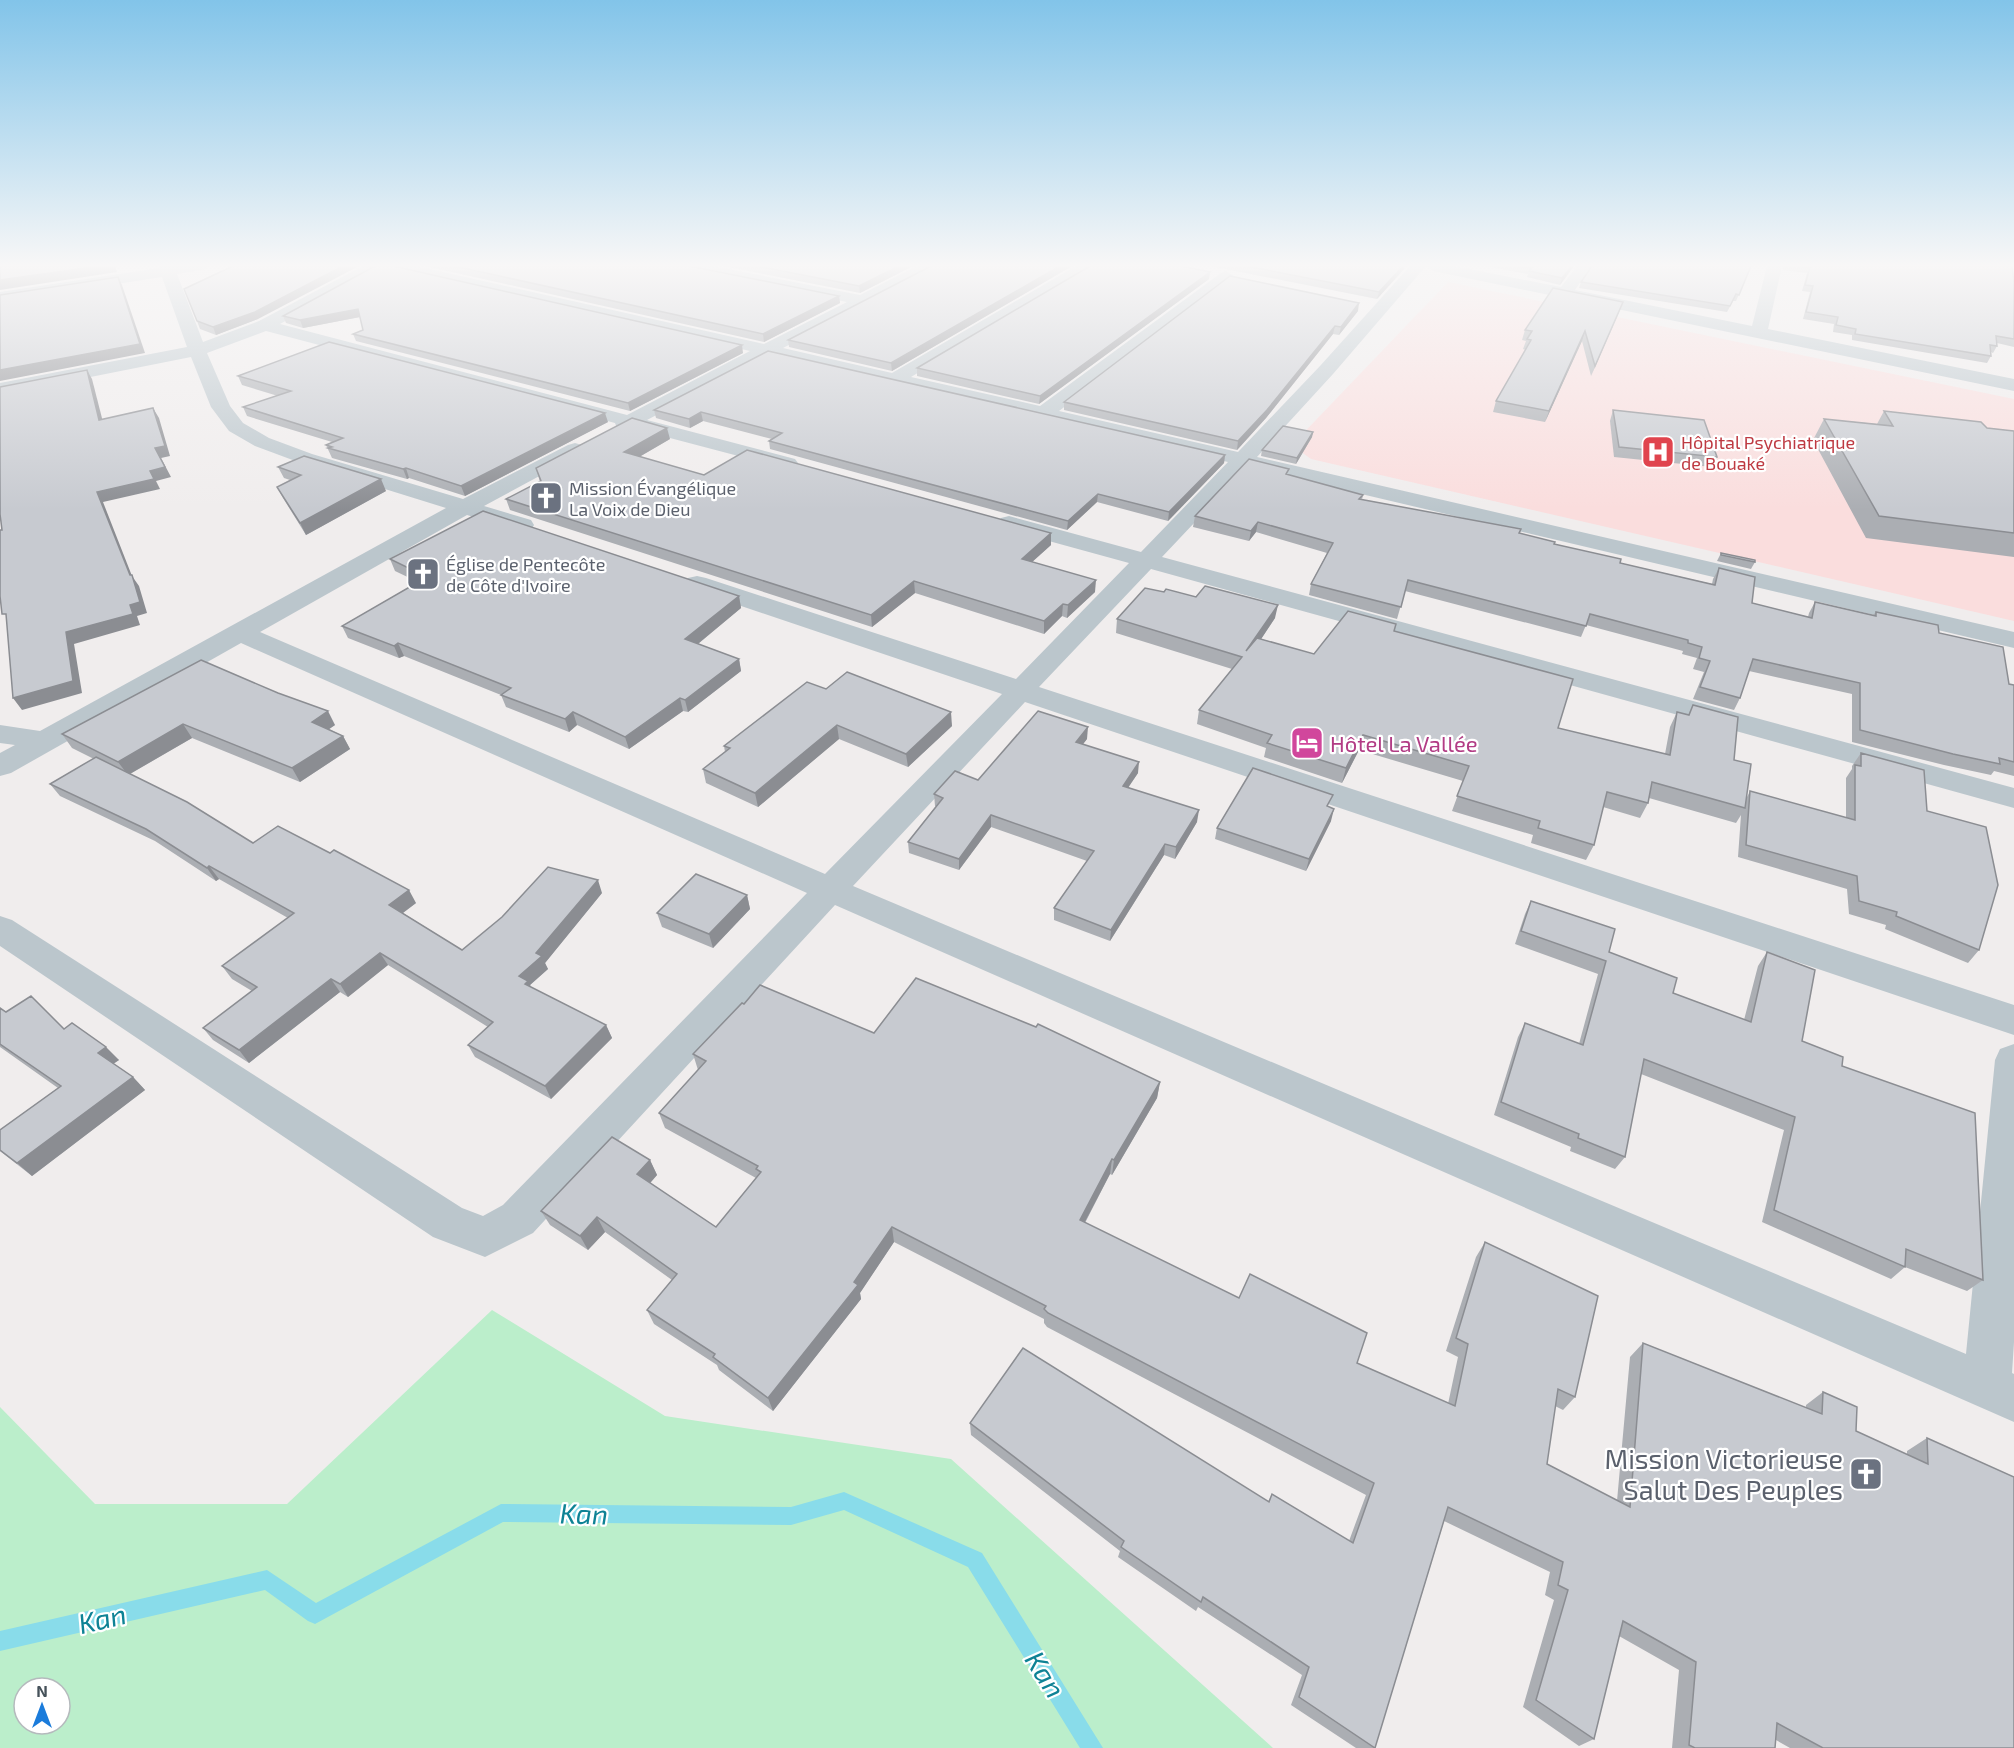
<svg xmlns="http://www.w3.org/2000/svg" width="2014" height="1748" viewBox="0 0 2014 1748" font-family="'Exo 2',sans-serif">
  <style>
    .medical { fill: #fadddd }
    .green { fill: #bbeecb; fill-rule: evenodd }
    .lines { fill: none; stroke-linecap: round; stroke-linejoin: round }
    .stream { fill: #89dcea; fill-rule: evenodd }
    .minor { fill: #bbc6cc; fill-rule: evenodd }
    .wall { fill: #abaeb3 }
    .shaded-wall { fill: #8b8d92 }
    .building { fill: #c7cad0; stroke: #8b8d92; stroke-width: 1.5 }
    .labels { text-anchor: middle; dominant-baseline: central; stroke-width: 4.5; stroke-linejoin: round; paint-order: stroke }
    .far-health-label { font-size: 18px; fill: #be3a42; stroke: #fff; text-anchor: start }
    .far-worship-label { font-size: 18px; fill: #5b616d; stroke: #fff; text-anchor: start }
    .hotel-label { font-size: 22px; fill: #b23c85; stroke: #fff; text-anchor: start }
    .near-worship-label { font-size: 27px; fill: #5b616d; stroke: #fff; text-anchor: end }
    .near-water-label { font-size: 28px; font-style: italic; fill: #0e8295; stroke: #fff }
  </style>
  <rect width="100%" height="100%" fill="#f0eded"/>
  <path class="medical" d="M1448 282 2014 399V621L1311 459 1292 445Z"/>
  <path class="green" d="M492 1310 665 1416 951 1459 1273 1748H0V1407L95 1504H287ZM24 1688H60V1724H24Z"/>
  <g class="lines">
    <path class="stream" d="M844 1492 982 1553 1103 1748H1080L968 1567 844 1510 791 1525 503 1522 315 1624 308 1621 265 1590 0 1651V1631L267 1570 316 1603 501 1504 791 1507Z"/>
    <path class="minor" d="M159 266H209L206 269 177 274 203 342 259 321 363 266H381L379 269 280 324 627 415 750 351 397 271 389 266H416L764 344 847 302 692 271 687 269 685 266H713L860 295 917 266H935L933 269 783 348 892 373 1076 266H1093L1091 269 911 377 1040 406 1221 273 1226 271 1234 276 1231 279 1059 411 1238 452 1320 366 1410 266H1454L1561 287 1577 266H1591L1575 290 1752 326 1767 266H1782L1768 329 2014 379V391L1433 271 1426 266 1333 374 1257 457 2014 632V648L1247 467 1162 557 2014 788V808L1151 569 1039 687 2014 1005V1035L1025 702 853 886 1966 1354 1995 1060 2000 1049 2014 1044V1342L2012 1373 2014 1374V1422L835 905 533 1233 485 1257 433 1237 0 946V916L12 920 462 1208 483 1216 503 1205 807 893 241 643 11 773 0 776V753L15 745 0 743V725L40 731 446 508 298 462 255 446 229 431 211 407 191 357 0 395V383L187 347 162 277 0 302V292L159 268ZM266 331 615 423 617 428 624 430 632 428 788 469 795 467 798 463 795 459 647 420 769 356 1228 462 1141 552 1009 516 1001 518 998 523 1001 528 1129 563 1016 679 706 578 697 576 688 578 685 583 688 588 1002 694 825 874 260 632 467 515 523 532 531 530 534 525 531 520 484 506 582 453 585 449 582 445 575 443 568 445 463 499 312 454 269 438 243 423 230 406 207 353Z"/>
  </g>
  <g class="wall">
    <path d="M375 266 743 353 630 411 356 341 353 334 363 330 360 317 303 328 286 323 283 316Z"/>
    <path d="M425 266H689L839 296 840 303 764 342Z"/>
    <path d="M723 266H913L860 293Z"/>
    <path d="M931 266H1072L892 371 789 347 788 340Z"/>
    <path d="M1210 266H1405L1404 269 1377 299Z"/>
    <path d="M1485 266H1574L1560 285 1527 277 1528 274Z"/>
    <path d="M1751 266 1736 301H1733L1727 312 1579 288 1581 282Z"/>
    <path d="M1782 266H2012L2014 282V347L1997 343V346L1993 353 1991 352V356L1987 363 1852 340V335L1833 332 1834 324 1803 319 1810 292 1802 291 1807 273 1783 270Z"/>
    <path d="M1210 272 1209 279 1039 404 917 376V368Z"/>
    <path d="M1358 311 1339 335 1333 334 1266 418 1237 450 1064 410V402Z"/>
    <path d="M1619 312 1591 376 1582 341 1545 422 1493 412 1496 401 1526 350 1523 349 1526 341 1522 340 1525 330Z"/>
    <path d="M258 319 216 335 200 329 197 321Z"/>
    <path d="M768 351 1225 455 1224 463 1168 521 1097 502 1067 530 770 449 769 441 772 439 703 421 690 428 656 418 654 410Z"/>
    <path d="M238 376 608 422 465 496 409 478 407 479 332 458 326 445 332 442 247 416 243 407 278 396 242 385Z"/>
    <path d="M1613 410 1717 457 1712 467 1614 457 1610 421Z"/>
    <path d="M1884 411 1987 428 2014 431V557L1866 538 1813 440 1824 419 1877 424Z"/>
    <path d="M1313 432 1312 437 1296 464 1261 456 1262 450Z"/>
    <path d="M670 439 639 457 704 475 1051 533V545L1032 562 1095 592 1067 618 1062 616 1044 634 915 593 872 627 510 510 506 499 540 482 536 468Z"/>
    <path d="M278 467 386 491 306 535 283 498 277 487 290 480 284 478Z"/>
    <path d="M1288 475 1363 495 1362 500 1521 529 1520 533 1554 544 1620 563 1712 584 1713 579 1719 568 1752 603 1808 617 1809 613 1815 602 1873 615 1876 612 1939 633 2009 684 2014 685V776L1994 771 1991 775 1944 765 1852 742V694L1749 671 1740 698 1734 710 1693 699 1704 672 1693 669 1697 658 1682 654 1683 651 1586 625 1581 637 1405 591 1397 619 1309 595 1311 584 1327 553 1256 532 1249 541 1193 527 1195 516Z"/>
    <path d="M1721 553 1755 562 1751 569 1717 561Z"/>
    <path d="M390 559 739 596 741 608 698 644 739 659 741 671 688 712 683 711 629 749 577 725 569 732 506 707 501 695 404 656 399 658 348 638 342 626 418 582 395 571Z"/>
    <path d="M1164 592 1196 597 1275 618 1261 639 1314 654 1394 631 1558 728 1665 754 1670 727 1677 712 1688 715 1693 705 1734 760 1747 797 1750 791 1846 818V778L1852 769V766L1861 753 1927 811 1979 950 1968 963 1885 929 1886 925 1849 914 1847 889 1738 857 1741 815 1736 823 1649 798 1648 803 1640 818 1603 807 1594 845 1586 860 1531 843 1533 835 1452 811 1463 781 1359 750 1342 783 1264 757 1266 748 1197 724 1199 710 1232 669 1116 633 1117 619Z"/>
    <path d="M201 660 335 725 329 729 343 736 350 749 300 782 192 738 130 774 253 843 416 903 403 913 462 950 602 893 545 963 548 969 530 985 531 987 606 1025 612 1038 551 1099 475 1057 468 1045 488 1027 388 965 348 997 340 992 249 1063 213 1040 203 1028 252 991 232 979 222 966 288 918 219 879 216 881 155 841 60 796 50 784 94 759 72 748 62 734Z"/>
    <path d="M826 689 952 726 908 767 839 739 758 807 706 783 703 769 725 752 724 746Z"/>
    <path d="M1087 739 1083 744 1138 773 1128 787 1197 822 1175 859 1164 855 1110 941 1054 920V908L1087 861 991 827 959 870 909 853 908 842 936 806H935L934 794 978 780Z"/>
    <path d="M1329 807 1331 821 1306 871 1215 839 1217 828Z"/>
    <path d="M747 895 750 909 713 948 662 927 657 913Z"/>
    <path d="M1531 901 1673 993 1744 1020 1758 966 1767 952 1802 1041 1842 1066 1983 1280 1967 1291 1905 1267 1891 1279 1762 1222 1784 1130 1641 1074 1625 1157 1615 1169 1570 1151 1571 1147 1494 1115 1518 1037 1525 1023 1579 1044 1598 974 1515 944 1525 914Z"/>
    <path d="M744 1004 874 1033 1160 1082 1157 1098 1112 1175 1110 1174 1085 1223 1357 1363 1448 1404 1458 1357 1446 1351 1476 1257 1485 1242 1575 1397 1563 1410 1555 1406 1547 1464 1617 1501 1630 1357 1643 1343 1806 1408V1405L1823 1392 1856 1431 1907 1455V1451L1927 1438 2014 1748H1790L1776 1740 1775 1748H1672L1679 1670 1619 1636 1594 1739 1579 1746 1523 1707 1554 1600 1545 1595 1550 1572 1444 1521 1375 1748H1356L1291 1705 1302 1675 1198 1607 1196 1611 1118 1557 1120 1551 971 1435 970 1423 1268 1502 1272 1494 1349 1541 1366 1495 1047 1327 1044 1323V1319L894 1242 860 1293 861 1299 773 1411 719 1370 717 1365 654 1324 647 1310 672 1280 605 1232 588 1250 550 1225 541 1211 650 1160 657 1175 650 1183 716 1227 756 1178 665 1128 659 1113 698 1070 693 1054Z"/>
    <path d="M0 1008 6 1012 64 1029 119 1060 113 1064 133 1077 145 1090 32 1176 0 1151V1130L58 1088 0 1047Z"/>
  </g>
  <g class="shaded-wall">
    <path d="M99 266H115L117 272 0 290V280Z"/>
    <path d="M343 266H359L258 319 216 335 213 327Z"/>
    <path d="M899 266H913L860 293 859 286Z"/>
    <path d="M1060 266H1072L892 371 891 363Z"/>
    <path d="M1403 266H1405L1404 269 1377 299 1379 292Z"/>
    <path d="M1572 266H1574L1560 285 1562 278Z"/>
    <path d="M1210 272 1209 279 1039 404 1040 396Z"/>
    <path d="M118 277 122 285 145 353 0 381V370Z"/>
    <path d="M839 296 840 303 764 342 763 334Z"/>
    <path d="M1623 302 1619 312 1591 376 1595 366Z"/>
    <path d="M1359 303 1358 311 1339 335 1341 327Z"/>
    <path d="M358 309 360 317 303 328 300 320Z"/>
    <path d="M1335 326 1333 334 1266 418 1237 450 1238 441Z"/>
    <path d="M1585 331 1582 341 1545 422 1549 411Z"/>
    <path d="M742 345 743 353 630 411 628 403Z"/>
    <path d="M87 370 92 379 105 430 99 420Z"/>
    <path d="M153 408 159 418 170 456 161 458 171 477 156 481 160 489 103 502 132 576 139 586 147 613 137 616 140 625 74 644 82 693 22 710 13 698 66 632 130 605V575L97 492 150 471 155 448Z"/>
    <path d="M701 412 703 421 690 428 689 419Z"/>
    <path d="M605 413 608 422 465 496 461 486Z"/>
    <path d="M667 428 670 439 627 464 624 452Z"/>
    <path d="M1313 432 1312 437 1296 464 1297 458Z"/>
    <path d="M1225 455 1224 463 1168 521 1169 512Z"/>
    <path d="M406 468 409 478 407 479 403 469Z"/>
    <path d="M381 479 386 491 306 535 300 523Z"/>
    <path d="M1098 494 1097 502 1067 530 1068 521Z"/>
    <path d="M1258 522 1256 532 1249 541 1251 531Z"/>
    <path d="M1051 533V545L1022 571V559Z"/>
    <path d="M1096 580 1095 592 1067 618 1068 605Z"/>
    <path d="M914 581 915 593 872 627 871 615Z"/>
    <path d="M739 596 741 608 688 652 685 639Z"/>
    <path d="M1063 604 1062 616 1044 634V621Z"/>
    <path d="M1278 605 1275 618 1244 665 1246 651Z"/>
    <path d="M398 643 404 656 399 658 394 646Z"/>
    <path d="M739 659 741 671 688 712 685 700Z"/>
    <path d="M680 698 683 711 629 749 625 737Z"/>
    <path d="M328 711 335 725 319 736 312 722Z"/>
    <path d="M573 712 577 725 569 732 565 719Z"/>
    <path d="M951 712 952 726 908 767 906 754Z"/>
    <path d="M183 724 192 738 128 775 118 762Z"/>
    <path d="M837 725 839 739 758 807 755 793Z"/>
    <path d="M1088 727 1087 739 1076 753V742Z"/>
    <path d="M1363 735 1359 750 1342 783 1346 768Z"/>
    <path d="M343 736 350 749 300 782 292 768Z"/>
    <path d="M1139 762 1138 773 1122 797 1123 786Z"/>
    <path d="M1334 809 1331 821 1306 871 1309 859Z"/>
    <path d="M1199 810 1197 822 1175 859 1176 847Z"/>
    <path d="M991 815V827L959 870V859Z"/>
    <path d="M1165 844 1164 855 1110 941 1111 930Z"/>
    <path d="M209 866 219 879 216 881 207 868Z"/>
    <path d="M598 880 602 893 545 963 548 969 530 985 534 994 519 976 536 953Z"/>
    <path d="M409 890 416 903 396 918 389 905Z"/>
    <path d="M747 895 750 909 713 948 709 934Z"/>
    <path d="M380 953 388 965 348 997 340 984Z"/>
    <path d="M331 979 340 992 249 1063 239 1050Z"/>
    <path d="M606 1025 612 1038 551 1099 545 1086Z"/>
    <path d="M106 1047 119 1060 110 1066 98 1053Z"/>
    <path d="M133 1077 145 1090 32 1176 17 1163Z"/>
    <path d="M1160 1082 1157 1098 1112 1175 1114 1160Z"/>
    <path d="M1112 1159 1110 1174 1078 1235 1080 1220Z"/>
    <path d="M650 1160 657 1175 644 1190 637 1174Z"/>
    <path d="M597 1217 605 1232 588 1250 580 1236Z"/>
    <path d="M892 1227 894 1242 860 1293 861 1299 773 1411 768 1398 854 1282Z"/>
  </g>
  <g class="building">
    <path d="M0 266H99L0 280Z"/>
    <path d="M233 266H343L255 312 213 327 197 321 184 289Z"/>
    <path d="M375 266H393L742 345 628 403 353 334 363 330 358 309 300 320 283 316Z"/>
    <path d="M454 266H689L839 296 763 334Z"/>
    <path d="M757 266H899L859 286Z"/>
    <path d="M931 266H1060L891 363 788 340Z"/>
    <path d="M1090 266H1181L1210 272 1040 396 917 368Z"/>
    <path d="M1246 266H1403L1379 292Z"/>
    <path d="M1518 266H1572L1562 278 1529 271 1532 268Z"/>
    <path d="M1592 266H1751L1739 295 1736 294 1730 306 1581 282Z"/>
    <path d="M1798 266H2012L2014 282V339L1996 336 1997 346 1990 345 1991 356 1855 334 1856 329 1836 325 1838 317 1806 312 1813 286 1805 285 1810 267Z"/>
    <path d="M1230 276 1359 303 1341 327 1335 326 1267 410 1238 441 1064 402Z"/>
    <path d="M118 277 140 344 0 370V295Z"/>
    <path d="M1553 288 1623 302 1595 366 1585 331 1549 411 1496 401 1531 340 1527 339 1532 331 1525 330Z"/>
    <path d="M329 342 605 413 461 486 406 468 403 469 328 448 332 447 326 445 343 438 243 407 291 391 238 376Z"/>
    <path d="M768 351 1225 455 1169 512 1098 494 1068 521 769 441 782 433 701 412 689 419 654 410Z"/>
    <path d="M87 370 99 420 153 408 165 446 155 448 165 467 150 471 154 479 97 492 130 575H132L140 602 130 605 133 614 66 632 73 681 13 698 6 614H2L0 596V530H2L0 514V387Z"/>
    <path d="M1613 410 1704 420 1717 457 1619 447Z"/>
    <path d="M1884 411 1981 422 1987 428 2014 431V533L1879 516 1824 419 1893 426Z"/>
    <path d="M632 418 667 428 624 452 704 475 747 450 1051 533 1022 559 1096 580 1068 605 1063 604 1044 621 914 581 871 615 506 499 541 481 536 468Z"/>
    <path d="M1283 426 1313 432 1297 458 1262 450Z"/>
    <path d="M304 456 381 479 300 523 277 487 301 475 278 467Z"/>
    <path d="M1249 459 1289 469 1286 474 1363 495 1359 499 1521 529 1519 533 1555 542 1554 544 1621 559 1620 563 1715 585 1719 568 1755 577 1752 603 1812 618 1815 602 1876 616V612L1938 625 1939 633 2003 647 2009 684 2014 685V762L1999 758 2000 764 1953 754 1860 730V683L1753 659 1740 698 1700 687 1710 661 1699 658 1702 647 1688 643V640L1590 614 1586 626 1408 580 1401 607 1311 584 1333 543 1258 522 1251 531 1195 516Z"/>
    <path d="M483 511 739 596 685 639 739 659 685 700 680 698 625 737 573 712 565 719 501 695 511 688 398 643 394 646 342 626 427 577 390 559Z"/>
    <path d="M1721 553 1755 560V562L1721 555Z"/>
    <path d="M1205 586 1278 605 1246 651 1257 638 1314 654 1348 611 1396 624 1394 631 1573 679 1558 728 1670 755 1677 712 1689 715 1693 705 1738 717 1734 760 1751 764 1745 808 1652 782 1648 803 1607 792 1594 845 1538 828 1540 821 1457 796 1469 766 1363 735 1346 768 1267 743 1272 735 1199 710 1242 657 1117 619 1145 588 1164 592 1166 589 1196 597Z"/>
    <path d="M201 660 278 693 328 711 312 722 343 736 292 768 183 724 118 762 62 734Z"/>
    <path d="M847 672 951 712 906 754 837 725 755 793 703 769 730 748 724 746 807 682 826 689Z"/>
    <path d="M1038 711 1088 727 1076 742 1139 762 1123 786 1199 810 1176 847 1165 844 1111 930 1054 908 1094 851 991 815 959 859 908 842 943 798 934 794 955 771 978 780Z"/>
    <path d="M1861 753 1924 770 1927 811 1986 827 1998 885 1979 950 1896 916 1897 912 1859 901 1857 876 1746 845 1750 791 1855 820V765L1861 766Z"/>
    <path d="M96 757 187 802 253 843 278 826 330 853 334 850 409 890 389 905 462 950 502 917 548 867 598 880 536 953 542 956 519 976 528 981 525 984 606 1025 545 1086 468 1045 493 1022 380 953 340 984 331 979 239 1050 203 1028 257 987 222 966 294 913 209 866 207 868 146 829 50 784Z"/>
    <path d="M1253 768 1333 795 1327 806 1334 809 1309 859 1217 828Z"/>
    <path d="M696 874 747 895 709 934 657 913Z"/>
    <path d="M1531 901 1615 929 1609 952 1677 978 1673 993 1751 1022 1767 952 1815 970 1802 1041 1843 1057 1842 1066 1975 1113 1983 1280 1906 1249 1905 1267 1774 1210 1795 1117 1644 1059 1625 1157 1578 1138 1579 1134 1501 1102 1525 1023 1583 1045 1606 961 1521 931Z"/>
    <path d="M916 978 1036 1027 1038 1024 1160 1082 1114 1160 1112 1159 1080 1220 1239 1298 1250 1274 1367 1333 1357 1363 1455 1406 1468 1344 1456 1338 1485 1242 1598 1296 1575 1397 1558 1389 1547 1464 1630 1507 1643 1343 1822 1414 1823 1392 1857 1407 1856 1431 1928 1464 1927 1438 2014 1477V1748H1823L1777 1723 1775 1748H1695L1689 1745 1696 1662 1623 1621 1594 1739 1536 1700 1568 1590 1558 1585 1563 1562 1448 1507 1375 1748 1299 1697 1309 1667 1203 1597 1201 1602 1121 1547 1124 1541 970 1423 1023 1348 1269 1502 1272 1494 1353 1543 1374 1483 1048 1313 1044 1309 1046 1306 892 1227 854 1282 858 1285 768 1398 713 1357 715 1354 647 1310 677 1274 597 1217 580 1236 541 1211 612 1137 650 1160 637 1174 716 1227 761 1172 756 1169 758 1166 659 1113 706 1061 693 1054 742 1003 744 1004 760 985 874 1033Z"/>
    <path d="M31 996 64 1029 72 1023 106 1047 98 1053 133 1077 17 1163 0 1150V1130L61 1086 0 1044V1008L6 1012Z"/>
  </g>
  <linearGradient id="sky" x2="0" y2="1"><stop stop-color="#82c4e9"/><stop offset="0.52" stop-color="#f8f7f7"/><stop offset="1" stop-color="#f8f7f7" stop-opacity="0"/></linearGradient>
  <rect width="2014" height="510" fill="url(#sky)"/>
  <defs>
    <symbol id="hospital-square" viewBox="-11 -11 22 22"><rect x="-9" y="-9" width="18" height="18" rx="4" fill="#e0444e" stroke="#fff"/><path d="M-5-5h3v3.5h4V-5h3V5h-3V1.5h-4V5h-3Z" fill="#fff"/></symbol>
    <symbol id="church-square" viewBox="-11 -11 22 22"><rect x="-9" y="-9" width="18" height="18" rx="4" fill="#6b7280" stroke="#fff"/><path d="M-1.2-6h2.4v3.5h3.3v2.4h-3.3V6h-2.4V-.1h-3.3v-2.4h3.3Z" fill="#fff"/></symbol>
    <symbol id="hotel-square" viewBox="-11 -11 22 22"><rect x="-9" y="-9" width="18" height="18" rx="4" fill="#d1479c" stroke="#fff"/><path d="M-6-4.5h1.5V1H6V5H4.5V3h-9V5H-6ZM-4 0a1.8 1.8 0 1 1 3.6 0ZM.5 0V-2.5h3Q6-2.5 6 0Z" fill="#fff"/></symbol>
  </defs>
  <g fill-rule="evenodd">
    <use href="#hospital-square" x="1639" y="433" width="38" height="38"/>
    <use href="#church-square" x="527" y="479" width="38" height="38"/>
    <use href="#church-square" x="404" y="555" width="38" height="38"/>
    <use href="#hotel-square" x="1288" y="724" width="38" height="38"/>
    <use href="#church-square" x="1847" y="1455" width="38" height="38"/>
  </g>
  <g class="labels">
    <g class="far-health-label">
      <text x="1681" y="442">Hôpital Psychiatrique<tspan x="1681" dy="21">de Bouaké</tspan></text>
    </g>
    <g class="far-worship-label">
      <text x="569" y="488">Mission Évangélique<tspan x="569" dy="21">La Voix de Dieu</tspan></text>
      <text x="446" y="564">Église de Pentecôte<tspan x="446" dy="21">de Côte d'Ivoire</tspan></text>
    </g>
    <g class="hotel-label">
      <text x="1330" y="743">Hôtel La Vallée</text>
    </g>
    <g class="near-worship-label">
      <text x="1843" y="1458">Mission Victorieuse<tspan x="1843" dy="31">Salut Des Peuples</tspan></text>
    </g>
    <g class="near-water-label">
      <text transform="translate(584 1513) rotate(1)">Kan</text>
      <text transform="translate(102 1618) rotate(-13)">Kan</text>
      <text transform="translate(1046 1674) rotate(58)">Kan</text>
    </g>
  </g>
  <g transform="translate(42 1706)"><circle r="28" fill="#ffffff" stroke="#b5babd" stroke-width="1.5"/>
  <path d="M0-4.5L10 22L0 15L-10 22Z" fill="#1b7cdb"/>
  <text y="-9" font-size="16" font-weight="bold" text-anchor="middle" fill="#46525a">N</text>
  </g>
</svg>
